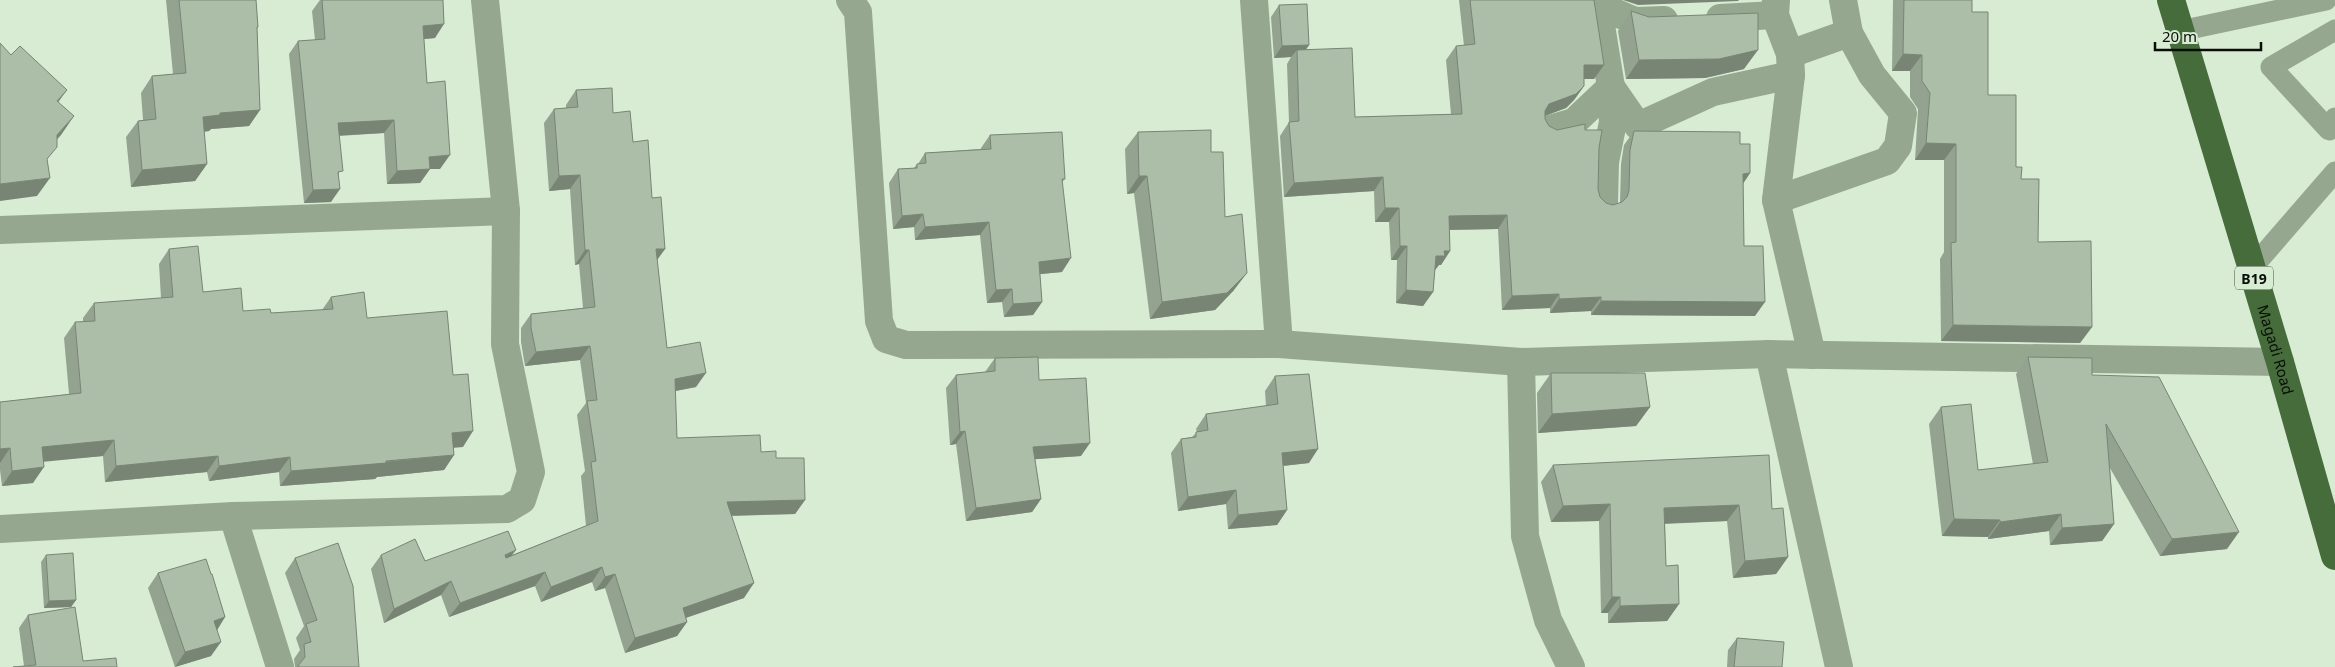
<svg xmlns="http://www.w3.org/2000/svg" width="2335" height="667" viewBox="0 0 2335 667" font-family="'Noto Sans',sans-serif">
  <style>
    .lines { fill: none; stroke-linecap: round; stroke-linejoin: round }
    .service { stroke: #95a88f; stroke-width: 21 }
    .minor { stroke: #95a88f; stroke-width: 28 }
    .trunk { stroke: #476c3c; stroke-width: 28 }
    .wall { fill: #94a390 }
    .shaded-wall { fill: #788575 }
    .building { fill: #acbea7; stroke: #788575 }
    .labels { text-anchor: middle; dominant-baseline: central; stroke-width: 5; stroke-linejoin: round; paint-order: stroke }
    .shield { fill: #d8ebd3; stroke: #475144; stroke-width: 1 }
    .shield-label { font-size: 14px; font-weight: bold; fill: #090f07 }
    .street-label { font-size: 15px; fill: #090f07; stroke: #d8ebd3 }
  </style>
  <rect width="100%" height="100%" fill="#d8ebd3"/>
  <g class="lines">
    <g class="service">
      <path d="M2335 30 2271 67 2329 130 2335 118"/>
      <path d="M2180 31 2326 0"/>
      <path d="M2251 269 2335 172"/>
    </g>
    <g class="minor">
      <path d="M850 0 858 12 879 321 886 339 906 345 1279 344 1521 362 1769 354 2280 362"/>
      <path d="M1254 0 1279 344"/>
      <path d="M1776 0 1775 15 1790 54 1791 75 1776 200 1812 355"/>
      <path d="M1720 18 1775 15"/>
      <path d="M1790 54 1849 33"/>
      <path d="M1550 129 1574 122 1611 87 1638 126 1713 92 1791 75"/>
      <path d="M1776 200 1887 161 1898 146 1903 113 1872 75 1849 33 1843 0"/>
      <path d="M1604 203 1605 162 1613 122 1611 87 1599 13 1614 12 1635 21 1664 20"/>
      <path d="M0 230 506 211"/>
      <path d="M1769 354 1839 667"/>
      <path d="M1521 362 1525 536 1548 620 1571 667"/>
      <path d="M233 516 280 667"/>
      <path d="M0 529 233 516 507 509 522 500 531 472 505 344 506 211 485 0"/>
    </g>
    <path class="trunk" id="s1" d="M2171 0 2280 362 2335 556"/>
  </g>
  <g class="wall">
    <path d="M166 0H256L258 27 257 29 260 110 249 126 211 129 209 131 204 132 207 164 195 181 131 187 126 137 138 121 143 120 141 93 152 76 173 74Z"/>
    <path d="M320 0H443L435 38 424 39 427 83 440 169H430L420 183 387 184 384 133 339 136V176L331 202 304 203 289 54 298 41 315 40 312 11Z"/>
    <path d="M1459 0H1594L1604 65 1594 79H1584V86L1574 100 1566 108 1545 116V119L1549 126 1557 130H1585L1599 148 1598 189 1600 197 1606 203 1613 205 1620 203 1621 164 1624 145 1634 131 1740 144 1750 173 1743 183 1744 246 1755 316 1591 315V311L1550 313V308L1502 310 1498 229 1450 230V251L1441 265H1439L1435 270 1433 292 1423 306 1396 303 1397 260H1391L1389 222H1375L1374 191 1284 197 1280 136 1289 122 1287 64 1291 57 1274 58 1271 17 1279 5 1309 45 1306 49 1355 117 1451 114 1446 60 1456 46H1464Z"/>
    <path d="M1893 0H1961L1972 12 1988 95 2016 167 2021 179 2038 242 2092 327 2080 343 1941 341 1940 259 1944 252V160H1915L1918 109 1910 97V71H1892Z"/>
    <path d="M1631 11 1744 69 1705 78 1626 79 1618 31Z"/>
    <path d="M576 90 613 113 633 142 652 198 665 249 657 259 667 348 696 387 675 391 677 438 761 452 776 458 805 500 795 514 732 516 744 598 686 618 687 622 677 636 625 653 605 588 595 591 592 582 541 602 535 586 449 617 441 595 384 623 371 569 381 555 425 561 512 555 586 526 581 476 585 471 577 415 586 403 580 360 525 366 521 342V328L531 314 583 308 579 264 575 265 570 189 549 191 544 123 554 109 566 108V105Z"/>
    <path d="M1138 132 1211 152 1225 217 1234 290 1215 310 1150 319 1134 193 1127 194 1125 149Z"/>
    <path d="M990 135 1065 179 1062 182V272L1040 274 1042 302 1033 315 1004 317 1002 302 987 303 980 235 915 240 914 227 893 229 889 183 898 169 914 168 917 164H918L925 153 981 149V148Z"/>
    <path d="M169 249 203 292 243 311 271 313 322 310 331 297 367 318 453 375 463 447H454V455L444 470 377 477 375 479 280 486 279 472 209 481 207 472 105 482 103 456 43 461 33 483 2 486 0 470V402L69 394 64 338 75 322H83V318L94 303 161 298 159 264Z"/>
    <path d="M2028 357 2092 375 2227 549 2160 556 2110 468 2114 524 2102 541 2050 545 2049 531 1988 539V537L1942 536 1929 424 1941 407 1978 470 2033 464 2016 374Z"/>
    <path d="M995 358 1039 380 1081 456 1035 459 1041 499 1032 512 966 521 956 444 950 445 946 388 956 375 985 372Z"/>
    <path d="M1551 373 1650 407 1636 426 1538 433 1537 393Z"/>
    <path d="M1275 376 1309 463 1283 466 1287 510 1277 525 1228 529 1226 504 1178 511 1171 453 1181 439 1192 437 1197 432 1196 429 1206 414 1266 406 1265 391Z"/>
    <path d="M1553 465 1772 509 1788 557 1776 574 1733 578 1727 521 1665 524 1666 566 1679 604 1667 621 1608 623V613H1601L1599 521 1551 522 1541 482Z"/>
    <path d="M46 555 76 600 71 607 44 608 41 562Z"/>
    <path d="M295 558 359 667H295L294 659 300 650 296 638 304 626 285 573Z"/>
    <path d="M158 573 211 574 225 617 217 629 211 656 175 667 148 588Z"/>
    <path d="M28 615 83 661 24 666 19 628Z"/>
    <path d="M1737 638 1782 667H1727L1728 650Z"/>
  </g>
  <g class="shaded-wall">
    <path d="M1623 0H1739L1738 1 1638 5Z"/>
    <path d="M444 24 435 38 414 40 423 26Z"/>
    <path d="M1309 45 1301 57 1297 50 1291 57 1274 58 1282 46Z"/>
    <path d="M1758 50 1744 69 1705 78 1626 79 1639 60Z"/>
    <path d="M1903 54 1922 55 1910 71H1892Z"/>
    <path d="M1584 65H1604L1594 79H1574Z"/>
    <path d="M1584 86 1574 100 1566 108 1539 118 1549 104Z"/>
    <path d="M67 90 54 108 57 101Z"/>
    <path d="M260 110 249 126 211 129 209 131 191 133 203 117 220 113Z"/>
    <path d="M74 116 61 135 44 154 57 135Z"/>
    <path d="M394 120 384 133 329 136 338 123Z"/>
    <path d="M1926 143 1956 144 1944 160H1915Z"/>
    <path d="M450 155 440 169H430L420 183 387 184 397 171 429 157Z"/>
    <path d="M207 164 195 181 131 187 142 170Z"/>
    <path d="M1750 173 1741 187 1743 174Z"/>
    <path d="M580 175 570 189 549 191 559 176Z"/>
    <path d="M1139 176H1147L1134 193 1127 194Z"/>
    <path d="M1383 177 1374 191 1284 197 1294 183Z"/>
    <path d="M50 178 37 196 0 201V184Z"/>
    <path d="M340 189 331 202 304 203 313 190Z"/>
    <path d="M1385 208H1399L1389 222H1375Z"/>
    <path d="M923 214 914 227 893 229 902 216Z"/>
    <path d="M1507 215 1498 229 1439 230 1449 216Z"/>
    <path d="M989 222 980 235 915 240 925 227Z"/>
    <path d="M1400 246H1407L1397 260H1391Z"/>
    <path d="M656 249H665L655 263Z"/>
    <path d="M585 250H589L579 264 575 265Z"/>
    <path d="M1444 251H1450L1441 265H1439L1435 270 1436 256Z"/>
    <path d="M1071 258 1062 272 1030 275 1039 262Z"/>
    <path d="M1247 273 1234 290 1215 310 1150 319 1162 302Z"/>
    <path d="M1012 289 1002 302 987 303 996 290Z"/>
    <path d="M1406 290 1433 292 1423 306 1396 303Z"/>
    <path d="M1559 294 1550 308 1502 310 1512 296Z"/>
    <path d="M1601 297 1591 311 1550 313 1559 299Z"/>
    <path d="M1601 301 1765 302 1755 316 1591 315Z"/>
    <path d="M1042 302 1033 315 1004 317 1013 304Z"/>
    <path d="M1953 325 2092 327 2080 343 1941 341Z"/>
    <path d="M590 346 580 360 525 366 536 352Z"/>
    <path d="M706 373 696 387 665 393 675 379Z"/>
    <path d="M1650 407 1636 426 1538 433 1552 414Z"/>
    <path d="M473 431 463 447 441 449 452 433Z"/>
    <path d="M965 431 956 444 950 445 960 432Z"/>
    <path d="M114 440 103 456 31 463 42 447Z"/>
    <path d="M1090 443 1081 456 1024 460 1033 447Z"/>
    <path d="M10 448 0 463V449Z"/>
    <path d="M1318 449 1309 463 1272 467 1282 453Z"/>
    <path d="M454 455 444 470 377 477 375 479 280 486 291 471Z"/>
    <path d="M218 456 207 472 105 482 116 466Z"/>
    <path d="M290 457 279 472 209 481 219 466Z"/>
    <path d="M44 467 33 483 2 486 12 471Z"/>
    <path d="M1236 490 1226 504 1178 511 1188 497Z"/>
    <path d="M1041 499 1032 512 966 521 976 508Z"/>
    <path d="M805 500 795 514 717 516 727 502Z"/>
    <path d="M1610 504 1599 521 1551 522 1563 506Z"/>
    <path d="M1739 505 1727 521 1652 524 1664 508Z"/>
    <path d="M1287 510 1277 525 1228 529 1238 515Z"/>
    <path d="M2061 514 2049 531 1988 539 2000 522Z"/>
    <path d="M1954 519 2000 520 1988 537 1942 536Z"/>
    <path d="M2114 524 2102 541 2050 545 2062 528Z"/>
    <path d="M2239 532 2227 549 2160 556 2172 539Z"/>
    <path d="M516 550 505 564V555Z"/>
    <path d="M1788 557 1776 574 1733 578 1745 561Z"/>
    <path d="M602 567 592 582 541 602 551 587Z"/>
    <path d="M545 572 535 586 449 617 460 603Z"/>
    <path d="M615 574 605 588 595 591 605 577Z"/>
    <path d="M451 581 441 595 384 623 394 609Z"/>
    <path d="M754 583 744 598 673 622 683 608Z"/>
    <path d="M1612 597H1620L1608 613H1601Z"/>
    <path d="M76 600 71 607 44 608 49 601Z"/>
    <path d="M1679 604 1667 621 1608 623 1620 606Z"/>
    <path d="M225 617 216 632 214 621Z"/>
    <path d="M687 622 677 636 625 653 635 638Z"/>
    <path d="M221 642 211 656 175 667 185 652Z"/>
  </g>
  <g class="building">
    <path d="M179 0H256L258 27H257L260 110 220 113V115L203 117 207 164 142 170 138 121 156 119 152 76 186 73Z"/>
    <path d="M322 0H443L444 24 423 26 427 83 445 81 450 155 429 157 430 169 397 171 394 120 338 123 343 171 338 172 340 189 313 190 298 41 325 39Z"/>
    <path d="M1470 0H1594L1604 65H1584V86L1576 94 1549 104 1545 111V119L1549 126 1557 130 1585 124V130H1602L1599 148 1598 189 1600 197 1606 203 1613 205 1622 202 1627 197 1629 190 1630 150 1634 131 1740 132V144H1750V173L1743 174 1744 246H1763L1765 302 1601 301V297L1559 299V294L1512 296 1507 215 1449 216 1450 251H1444L1445 256H1436L1433 292 1406 290 1407 246H1400L1399 208H1385L1383 177 1294 183 1289 122 1299 121 1297 50 1352 48 1355 117 1462 114 1456 46 1475 44Z"/>
    <path d="M1904 0H1972V12H1988V95H2016V167H2022L2021 179H2039L2038 242 2091 241 2092 327 1953 325 1951 243 1956 242V144L1926 143 1930 93 1922 81V55L1903 54Z"/>
    <path d="M1307 4 1309 45 1282 46 1279 5Z"/>
    <path d="M1631 11 1649 17 1758 13V50L1719 59 1639 60Z"/>
    <path d="M0 43 11 55 20 46 67 90 57 101 74 116 57 135V147L47 159 50 178 0 184Z"/>
    <path d="M612 88 613 113 630 111 633 142 648 140 652 198 661 197 665 249H656L667 348 700 342 706 373 675 379 677 438 760 435 761 452 776 451V458H804L805 500 727 502 754 583 683 608 687 622 635 638 615 574 605 577 602 567 551 587 545 572 460 603 451 581 394 609 381 555 415 539 425 561 508 531 516 550 505 555 506 558 598 521 591 462 596 461 587 401 597 400 590 346 536 352 531 328V314L595 307 589 250H585L580 175 559 176 554 109 578 107 576 90Z"/>
    <path d="M1211 130V152H1223L1225 217 1242 214 1247 273 1227 293 1162 302 1147 176H1139L1138 132Z"/>
    <path d="M1062 132 1065 179H1062L1071 258 1039 262 1042 302 1013 304 1012 289 996 290 989 222 925 227 923 214 902 216 898 169 917 168V164L926 163 925 153 991 149 990 135Z"/>
    <path d="M198 246 203 292 241 288 243 311 270 309 271 313 333 309 331 297 364 292 367 318 447 311 453 375 468 374 473 431 452 433 454 455 386 461V463L291 471 290 457 219 466 218 456 116 466 114 440 42 447 44 467 12 471 10 448 0 449V402L81 393 75 322 95 321 94 303 173 297 169 249Z"/>
    <path d="M1038 357 1039 380 1086 378 1090 443 1033 447 1041 499 976 508 965 431 960 432 956 375 995 371V358Z"/>
    <path d="M2028 357 2092 358V375L2159 377 2239 532 2172 539 2106 424 2114 524 2062 528 2061 514 2000 522V520L1954 519 1941 407 1971 404 1978 470 2048 462Z"/>
    <path d="M1551 373H1645L1650 407 1552 414Z"/>
    <path d="M1309 374 1318 449 1282 453 1287 510 1238 515 1236 490 1188 497 1181 439 1196 437V432L1208 430 1206 414 1278 404 1275 376Z"/>
    <path d="M1769 455 1772 509 1783 508 1788 557 1745 561 1739 505 1664 508 1666 566 1678 565 1679 604 1620 606V597H1612L1610 504 1563 506 1553 465Z"/>
    <path d="M338 543 353 586 359 667H298V666L305 657 304 644 311 642 306 624 317 620 295 558Z"/>
    <path d="M73 553 76 600 49 601 46 555Z"/>
    <path d="M206 559 211 574H212L225 617 214 621 221 642 185 652 158 573Z"/>
    <path d="M75 607 83 661 116 658 117 667H13L36 665 28 615Z"/>
    <path d="M1737 638 1784 642 1782 667H1734Z"/>
  </g>
  <g class="labels">
    <rect class="shield" x="2235" y="266.5" width="38" height="23" rx="4"/>
    <g class="shield-label">
      <text x="2254" y="278">B19</text>
    </g>
    <g class="street-label">
      <text stroke="none"><textPath href="#s1" startOffset="365">Magadi Road</textPath></text>
    </g>
  </g>
  <path d="M2155 42v8h106v-8" fill="none" stroke="#090f07" stroke-width="2.5"/>
  <text x="2162" y="42" font-size="15" fill="#090f07" stroke="#d8ebd3" stroke-width="4" paint-order="stroke">20 m</text>
</svg>
